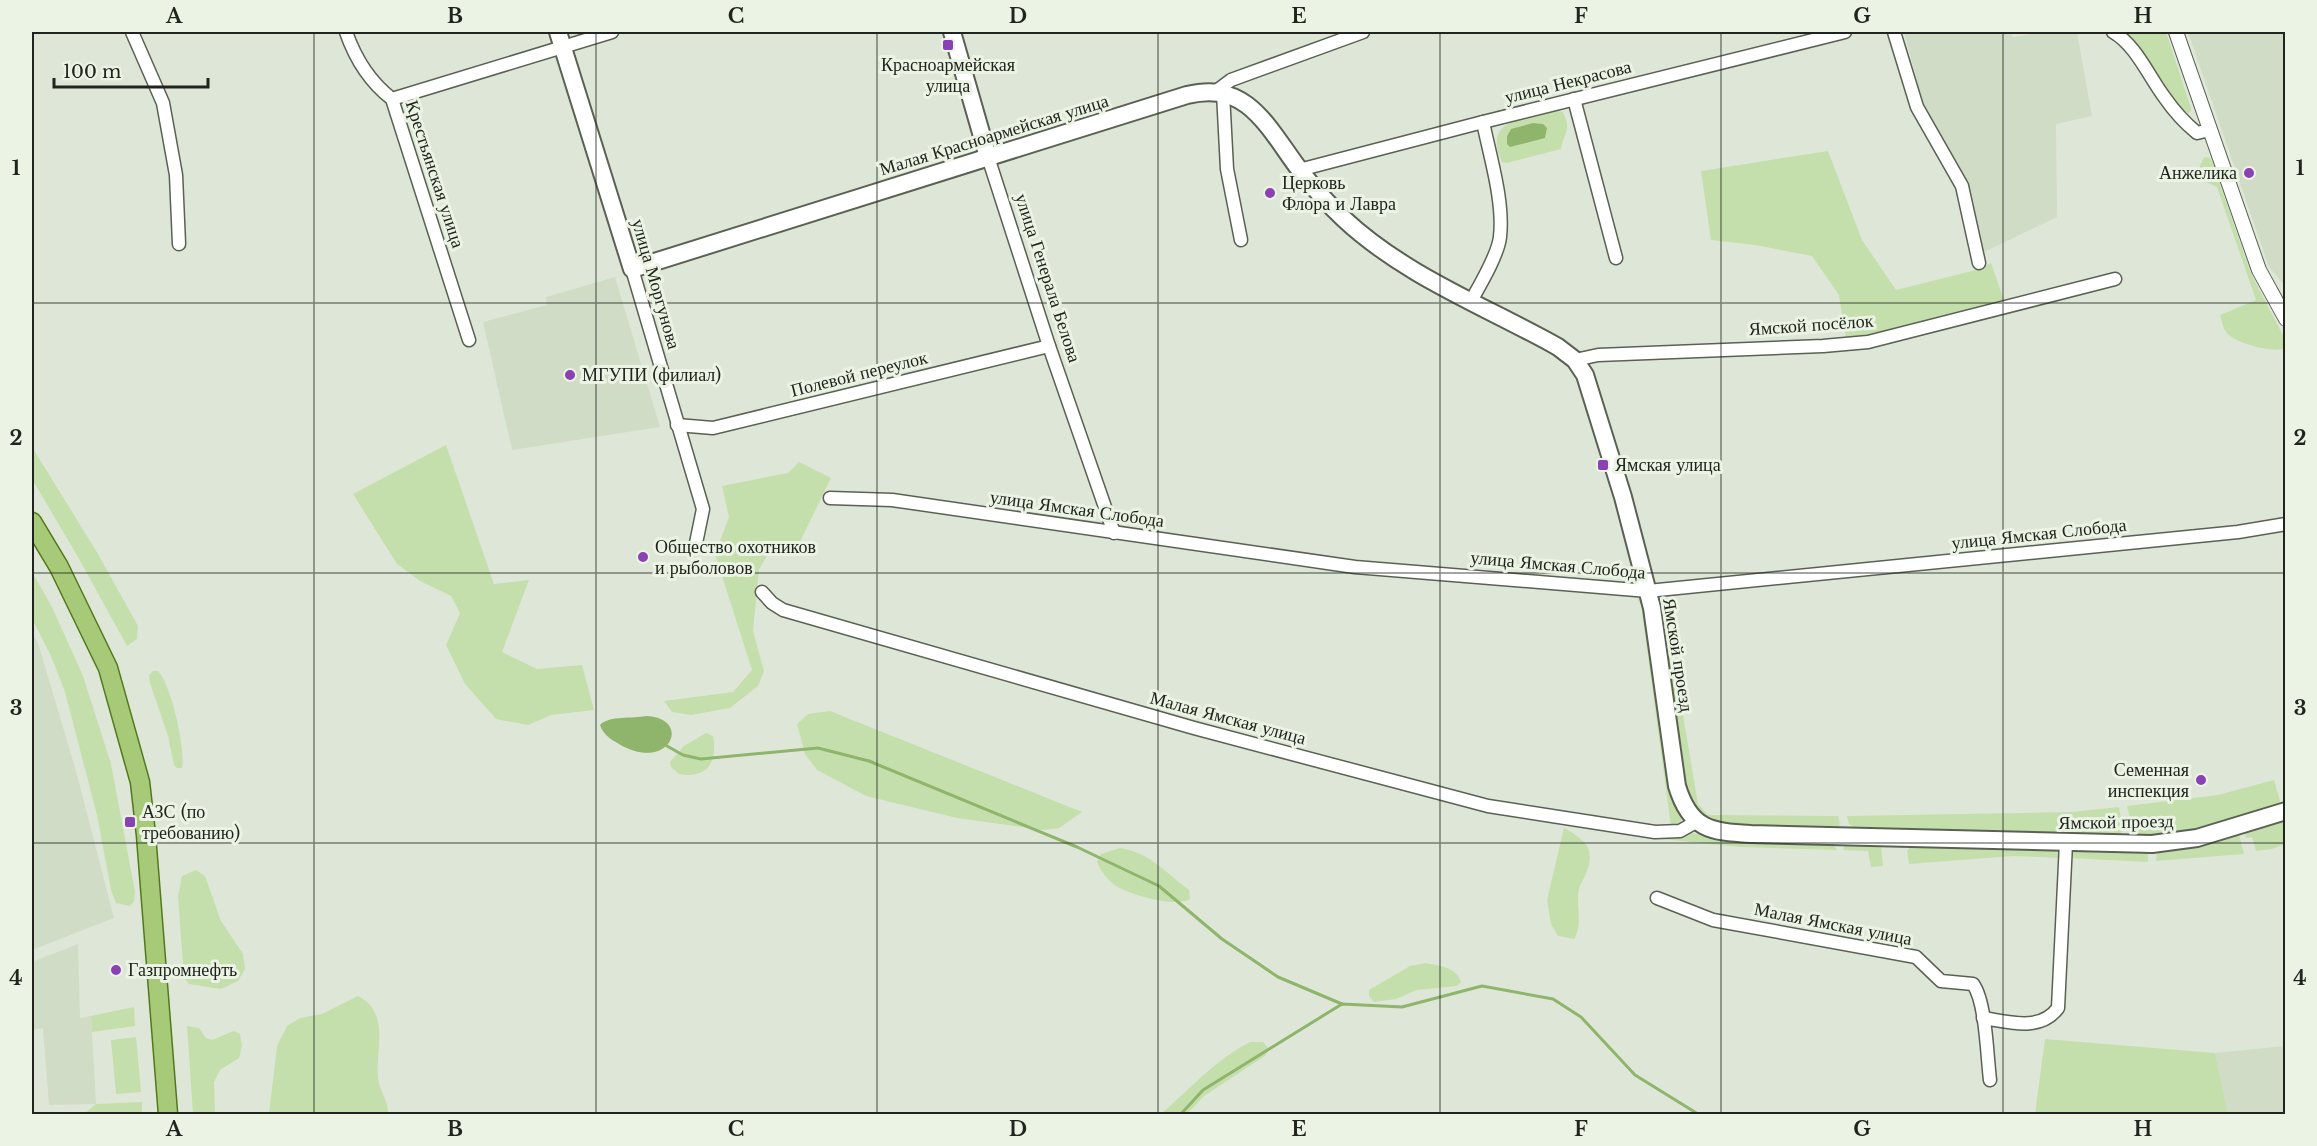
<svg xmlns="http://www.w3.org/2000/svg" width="2317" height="1146" viewBox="0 0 2317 1146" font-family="'Libre Baskerville',serif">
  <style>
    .built { fill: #d0dcc5 }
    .green { fill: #c4dfac; fill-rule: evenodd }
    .water { fill: #8fb46b }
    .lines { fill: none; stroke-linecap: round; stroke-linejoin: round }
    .stream { stroke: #8fb46b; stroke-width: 3 }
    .minor-casing { stroke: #5a6153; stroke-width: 15 }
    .tertiary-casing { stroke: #5a6153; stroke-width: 16 }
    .secondary-casing { stroke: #5a6153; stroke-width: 20 }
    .primary-casing { stroke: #52781e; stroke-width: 21 }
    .minor { stroke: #fff; stroke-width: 12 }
    .tertiary { stroke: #fff; stroke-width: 14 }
    .secondary { stroke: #fff; stroke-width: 16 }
    .primary { stroke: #a7ca78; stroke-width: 18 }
    .grid { fill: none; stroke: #21241e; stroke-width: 1.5; stroke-opacity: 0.55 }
    .poi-dot { fill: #8941b4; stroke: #ebf4e4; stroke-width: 2 }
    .labels { text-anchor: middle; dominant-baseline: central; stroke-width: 6; stroke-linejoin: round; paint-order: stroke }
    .poi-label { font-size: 18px; fill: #21241e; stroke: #ebf4e4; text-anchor: start }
    .street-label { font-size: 18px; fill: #21241e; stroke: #ebf4e4 }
    .neatline { fill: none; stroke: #21241e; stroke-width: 2 }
    .grid-label { font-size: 20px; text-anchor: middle; font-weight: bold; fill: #21241e }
  </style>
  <rect width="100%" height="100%" fill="#dee7d7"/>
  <g class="built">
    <path d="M1904 32H2011L2013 37 2041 32H2077L2092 116 2056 124 2057 217 1984 252 1967 184 1923 103Z"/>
    <path d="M2188 32H2285V286L2269 267Z"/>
    <path d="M615 277 660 427 512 450 483 322 547 305 546 297Z"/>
    <path d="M32 633 38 643 76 771 114 918 32 950Z"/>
    <path d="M78 944 80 1018 91 1016 96 1104 49 1105 43 1028 32 1030V962Z"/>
    <path d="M2285 1046V1114H2228L2215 1053Z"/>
  </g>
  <g class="green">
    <path d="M2123 32H2166L2191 108V111L2188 113C2170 105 2142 54 2130 36Z"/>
    <path d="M1558 111 1563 112C1572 132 1564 131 1561 149L1507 163 1502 162C1482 117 1525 119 1558 111ZM1538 123 1547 128 1545 138 1510 147 1507 136 1511 129Z"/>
    <path d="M1828 151 1862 240 1896 290 1972 271 1991 263 2004 300 1868 335 1846 338 1839 295 1812 256 1755 245 1711 240 1701 171Z"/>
    <path d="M2204 157 2210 158 2213 164 2251 274 2285 339V348C2276 354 2234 343 2227 333 2223 329 2222 321 2220 315L2256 300 2217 187 2195 177Z"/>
    <path d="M446 445 494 584 529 580 502 652 537 669 582 665 594 710 551 715 528 725 496 719 465 684 446 645 460 613 451 596 420 581 397 564 353 494Z"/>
    <path d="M32 447 98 554 138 626 137 639 127 646 78 557 32 479Z"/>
    <path d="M799 462 831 478 798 546 767 556 759 569 753 631 764 671 758 686 730 708 691 715 672 712 664 701 733 692 752 670 715 554 729 517 722 486 788 473Z"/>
    <path d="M32 572 52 607 83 676 111 764 135 892 134 901 130 906 116 903 111 890 97 815 65 692 51 656 32 619Z"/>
    <path d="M1636 597 1643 603 1671 791 1681 819V825L1671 826 1641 605Z"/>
    <path d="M1663 597 1698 804 1708 815 1838 816 1840 824 1838 828 1721 825 1702 817 1690 802 1685 784 1659 609V601Z"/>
    <path d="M153 671H158C171 684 186 750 182 768H177L174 765 168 736 150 683 149 675Z"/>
    <path d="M830 711 1082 812 1059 828 1042 830 957 818 866 796 817 770 805 754 797 724 808 714Z"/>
    <path d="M706 733 713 736C718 763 707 779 679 774L671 767 670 762 684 746Z"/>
    <path d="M2274 780 2281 804C2239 816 2181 842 2137 834L2133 829 2127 806 2218 795Z"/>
    <path d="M2119 807 2123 830 2118 836 1856 829 1849 824 1847 816 2071 812Z"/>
    <path d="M2282 821 2285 822V844L2272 849 2256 851 2252 837 2246 838 2245 833Z"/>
    <path d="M1564 828C1586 840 1597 850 1585 876 1583 880 1580 884 1579 889 1575 906 1584 923 1574 939L1558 936 1551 924 1547 900Z"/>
    <path d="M1692 833 1719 839 1833 844 1837 850 1741 847 1661 839 1663 836Z"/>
    <path d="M2239 834 2244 854 2156 861 2157 851 2200 846Z"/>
    <path d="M1845 844 1881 845 1883 866 1871 867 1868 851 1843 850Z"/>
    <path d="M1910 847 2060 849 2062 858 2013 856 1909 864 1907 851Z"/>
    <path d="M1120 848C1149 852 1166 873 1189 890L1190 899C1176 908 1132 895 1118 887 1109 882 1101 872 1097 862L1101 854Z"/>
    <path d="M2073 850 2145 851 2148 854V862L2070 858 2071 851Z"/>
    <path d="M196 870 205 876 221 921 243 954 245 969 238 981 221 989 189 984 184 978 178 896 182 876Z"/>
    <path d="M1426 963C1439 966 1457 967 1461 982L1457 986 1417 990 1396 999 1374 1002 1369 996V990L1410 966Z"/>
    <path d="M358 996C391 1013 375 1049 378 1078 379 1090 389 1102 388 1114H269L277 1046 287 1026 300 1018 322 1014Z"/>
    <path d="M134 1007 135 1026 92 1032 91 1016Z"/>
    <path d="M187 1026 199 1028 206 1038 212 1040 234 1031 240 1034 242 1046 239 1058 220 1070 214 1082 215 1114H193Z"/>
    <path d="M136 1037 141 1092 116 1094 111 1040Z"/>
    <path d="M2045 1039 2215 1053 2228 1114H2035Z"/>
    <path d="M1250 1042H1263L1268 1048 1266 1055 1204 1096 1187 1114H1161C1190 1089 1215 1060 1250 1042Z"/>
    <path d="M142 1102V1114H84L96 1104Z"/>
  </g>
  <g class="water">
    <path d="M1533 123 1543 124 1547 128 1545 138 1510 147 1507 144V136L1511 129Z"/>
    <path d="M646 716C694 718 669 774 619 744 610 739 603 734 600 725 610 715 632 719 646 716Z"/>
  </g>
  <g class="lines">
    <g class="stream">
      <path d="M667 746 683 755 701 759 818 748 869 761 1077 847 1159 886 1222 939 1278 977 1342 1004"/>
      <path d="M1181 1114 1203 1090 1342 1004 1402 1007 1482 986 1553 999 1581 1017 1635 1075 1698 1114"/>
    </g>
    <defs>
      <g id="minor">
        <path d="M132 32 163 103 176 175 179 244"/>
        <path d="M346 32C355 58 370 82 392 99L469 340"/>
        <path d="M1894 32 1917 107 1962 186 1979 263"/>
        <path d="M2113 32C2136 45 2149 77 2165 98 2174 111 2185 123 2197 133L2209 130"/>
        <path d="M1215 92 1231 80 1363 32"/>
        <path d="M1223 93 1227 169 1241 240"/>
        <path d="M392 99 612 32"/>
        <path d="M1574 99 1616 258"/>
        <path d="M988 157 1049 346 1114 533"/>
        <path d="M1299 170 1483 122 1845 32"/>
        <path d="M632 269 703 509 695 548"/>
        <path d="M1471 301C1480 285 1498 255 1500 237 1504 201 1490 157 1483 122"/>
        <path d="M1575 360 1598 355 1823 346 1868 342 2115 279"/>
        <path d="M677 425 713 428 1049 346"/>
        <path d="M830 498 892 500 1355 567 1648 591 2238 532 2286 524"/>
        <path d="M762 592 772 603 783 610 1194 728 1488 806 1655 832 1680 831 1696 822"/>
        <path d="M1657 898 1713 920 1916 957 1941 981 1973 984C1986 1002 1987 1056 1990 1080"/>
        <path d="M1983 1018C2009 1022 2040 1032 2058 1008L2066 843"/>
      </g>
      <path id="tertiary" d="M2176 32 2259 270 2286 319"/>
      <g id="secondary">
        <path d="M558 32 632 269 1187 95C1209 90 1228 91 1247 105 1268 121 1283 148 1299 169 1312 186 1328 204 1344 219 1405 276 1487 307 1558 347L1575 360 1585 375 1623 497 1652 608 1677 786C1690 829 1710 832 1751 834L2152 844 2197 838 2286 811"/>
        <path d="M952 32 988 157"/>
      </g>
      <path id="primary" d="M32 522 59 567 108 668 140 782 146 835 168 1114"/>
    </defs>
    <use href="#minor" class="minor-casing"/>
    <use href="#tertiary" class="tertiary-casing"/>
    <use href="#secondary" class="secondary-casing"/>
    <use href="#primary" class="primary-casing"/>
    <use href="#minor" class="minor"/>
    <use href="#tertiary" class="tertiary"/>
    <use href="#secondary" class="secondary"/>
    <use href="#primary" class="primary"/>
  </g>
  <path class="grid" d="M314 32V1114M596 32V1114M877 32V1114M1158 32V1114M1440 32V1114M1721 32V1114M2003 32V1114M32 303H2286M32 573H2286M32 843H2286"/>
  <g class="poi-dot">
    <rect x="942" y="39" width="12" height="12" rx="3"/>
    <circle cx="2249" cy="173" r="6"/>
    <circle cx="1270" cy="193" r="6"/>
    <circle cx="570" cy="375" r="6"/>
    <rect x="1597" y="459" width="12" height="12" rx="3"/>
    <circle cx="643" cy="557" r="6"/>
    <circle cx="2201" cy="780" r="6"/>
    <rect x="124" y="816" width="12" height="12" rx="3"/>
    <circle cx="116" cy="970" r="6"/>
  </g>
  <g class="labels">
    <g class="poi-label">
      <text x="948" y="65" text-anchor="middle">Красноармейская<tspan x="948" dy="21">улица</tspan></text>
      <text x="2237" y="173" text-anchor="end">Анжелика</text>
      <text x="1282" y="183">Церковь<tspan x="1282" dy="21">Флора и Лавра</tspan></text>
      <text x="582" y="375">МГУПИ (филиал)</text>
      <text x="1615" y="465">Ямская улица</text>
      <text x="655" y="547">Общество охотников<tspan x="655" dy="21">и рыболовов</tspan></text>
      <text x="2189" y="770" text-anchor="end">Семенная<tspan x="2189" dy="21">инспекция</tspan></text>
      <text x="142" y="812">АЗС (по<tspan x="142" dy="21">требованию)</tspan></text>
      <text x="128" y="970">Газпромнефть</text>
    </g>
    <g class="street-label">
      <text transform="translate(1568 82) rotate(-14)">улица Некрасова</text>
      <text transform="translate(994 135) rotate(-17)">Малая Красноармейская улица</text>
      <text transform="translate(435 174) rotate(72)">Крестьянская улица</text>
      <text transform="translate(1048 278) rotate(72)">улица Генерала Белова</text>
      <text transform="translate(656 284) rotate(74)">улица Моргунова</text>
      <text transform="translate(1811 325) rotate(-4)">Ямской посёлок</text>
      <text transform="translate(859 374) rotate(-14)">Полевой переулок</text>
      <text transform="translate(1077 509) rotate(8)">улица Ямская Слобода</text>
      <text transform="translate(2039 534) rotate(-6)">улица Ямская Слобода</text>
      <text transform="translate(1558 565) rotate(5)">улица Ямская Слобода</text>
      <text transform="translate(1678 655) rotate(81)">Ямской проезд</text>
      <text transform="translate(1228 718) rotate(15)">Малая Ямская улица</text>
      <text transform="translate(2116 822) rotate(-1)">Ямской проезд</text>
      <text transform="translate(1833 924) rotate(11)">Малая Ямская улица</text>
    </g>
  </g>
  <rect width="2317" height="1146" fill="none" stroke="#ebf4e4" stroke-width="66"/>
  <path d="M54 78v9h154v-9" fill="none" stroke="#21241e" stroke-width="3"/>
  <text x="63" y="78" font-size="18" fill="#21241e" stroke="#ebf4e4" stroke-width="4.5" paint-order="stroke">100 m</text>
  <rect x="33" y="33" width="2251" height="1080" class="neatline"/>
  <g class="grid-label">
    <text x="174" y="23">A</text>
    <text x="455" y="23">B</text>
    <text x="736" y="23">C</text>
    <text x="1018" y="23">D</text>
    <text x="1299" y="23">E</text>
    <text x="1581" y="23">F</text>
    <text x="1862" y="23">G</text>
    <text x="2143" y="23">H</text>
    <text x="16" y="175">1</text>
    <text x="2300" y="175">1</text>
    <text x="16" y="445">2</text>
    <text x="2300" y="445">2</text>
    <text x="16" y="715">3</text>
    <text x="2300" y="715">3</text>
    <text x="16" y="985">4</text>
    <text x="2300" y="985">4</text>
    <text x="174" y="1136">A</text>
    <text x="455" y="1136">B</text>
    <text x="736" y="1136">C</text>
    <text x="1018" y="1136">D</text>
    <text x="1299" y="1136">E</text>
    <text x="1581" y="1136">F</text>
    <text x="1862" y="1136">G</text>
    <text x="2143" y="1136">H</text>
  </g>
</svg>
